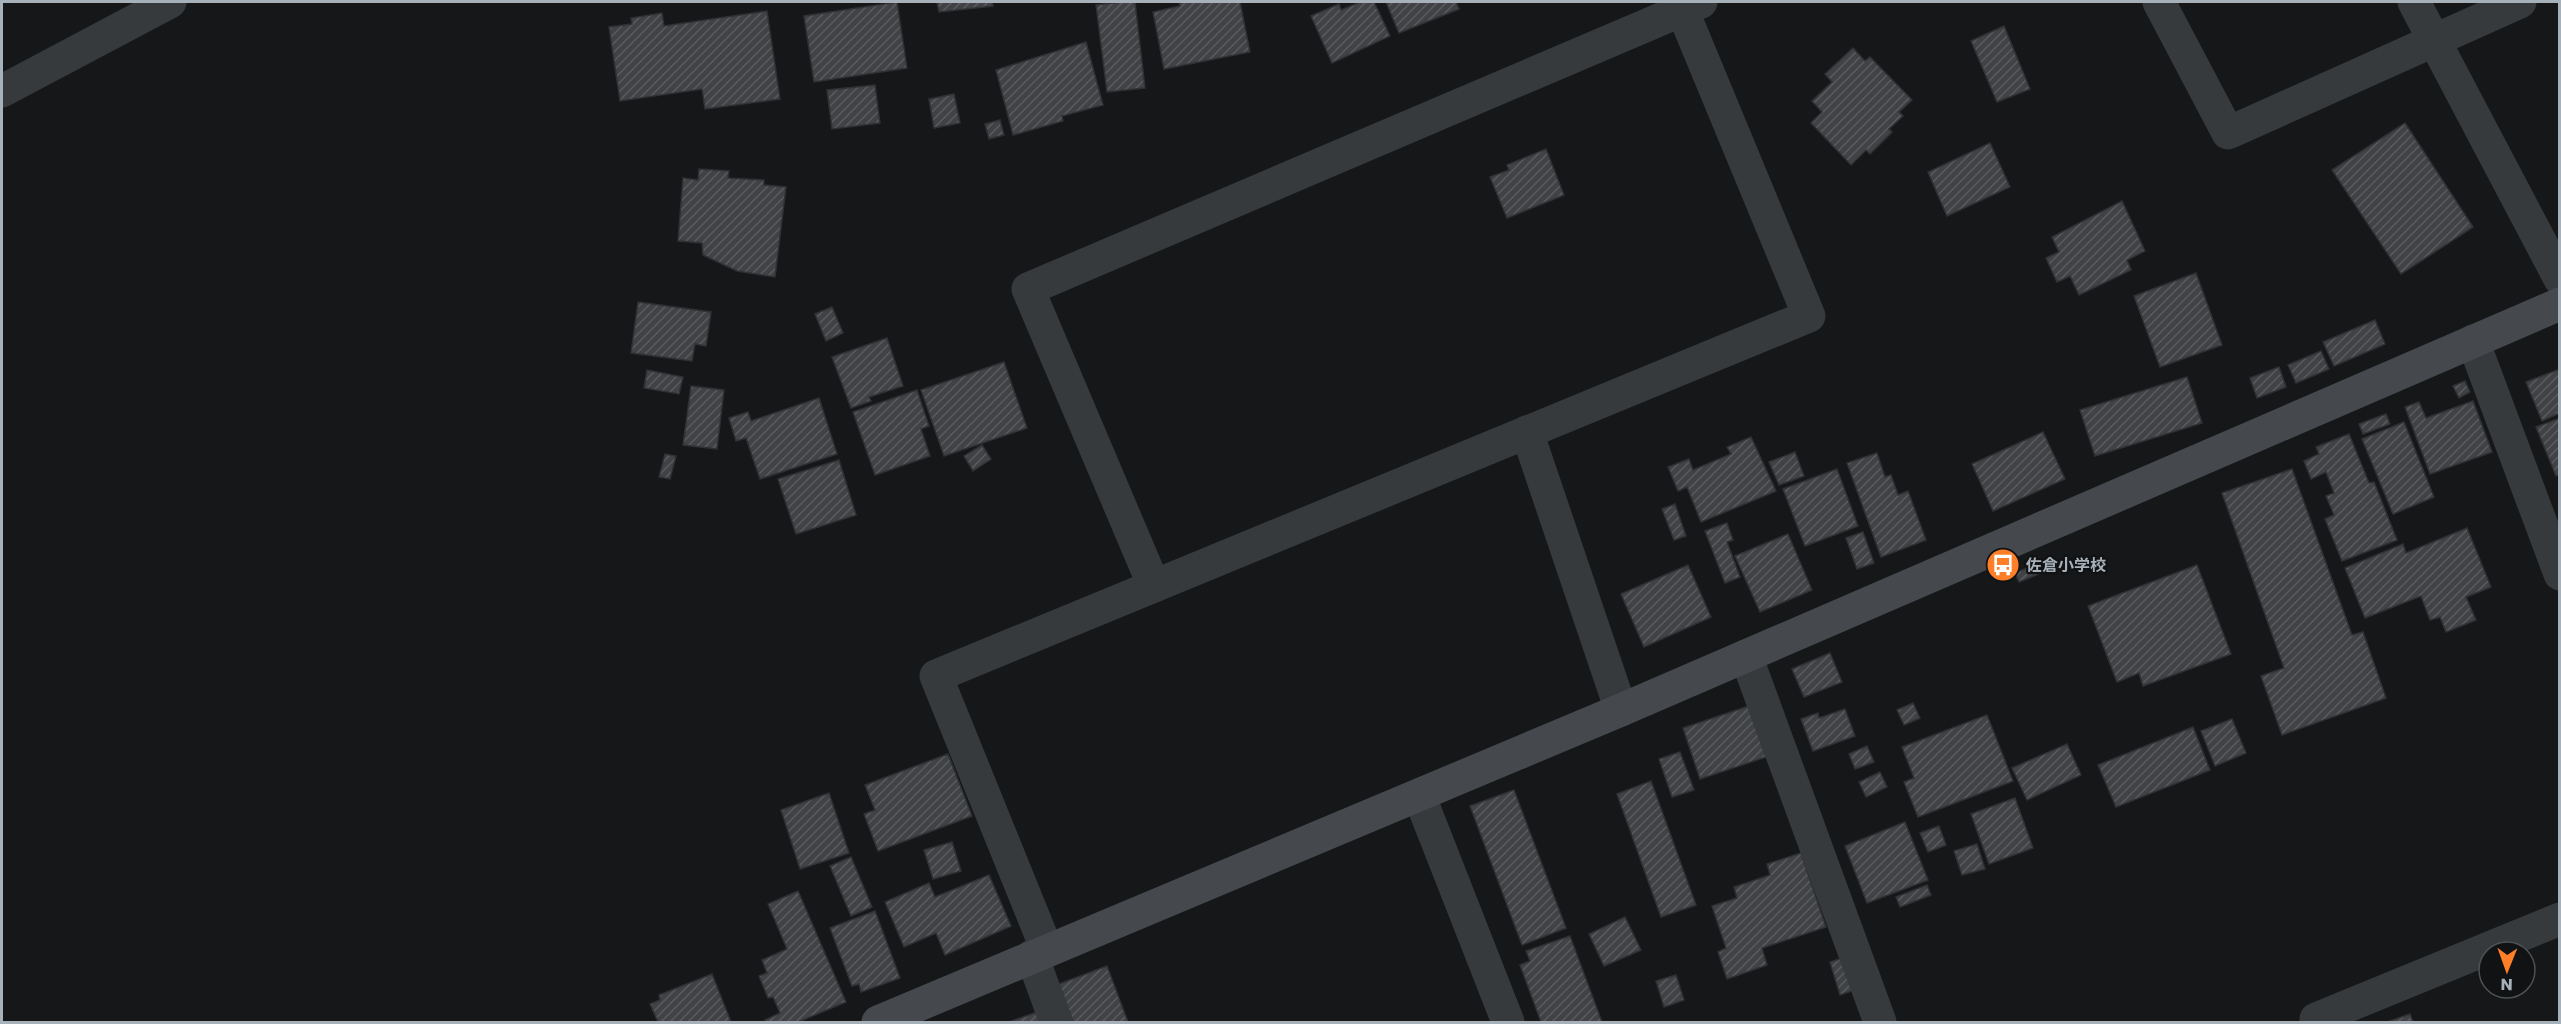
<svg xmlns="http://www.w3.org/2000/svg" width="2561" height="1024" viewBox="0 0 2561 1024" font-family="Poppins,'Noto Sans JP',sans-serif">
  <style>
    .building { fill: url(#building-hatch); stroke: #303134; stroke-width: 1.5 }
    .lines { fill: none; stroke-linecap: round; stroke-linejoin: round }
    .street { stroke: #373a3d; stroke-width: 33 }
    .secondary { stroke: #45494e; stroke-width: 33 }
    .labels { text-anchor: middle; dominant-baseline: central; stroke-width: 4.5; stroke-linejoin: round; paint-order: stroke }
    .poi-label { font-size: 16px; font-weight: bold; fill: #a7b1b9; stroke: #111213; text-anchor: start }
  </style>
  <defs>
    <pattern id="building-hatch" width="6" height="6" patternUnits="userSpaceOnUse" patternTransform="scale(1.5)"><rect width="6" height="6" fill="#404245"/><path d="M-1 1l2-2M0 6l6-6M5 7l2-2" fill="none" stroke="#595b5e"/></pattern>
  </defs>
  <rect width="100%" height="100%" fill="#161718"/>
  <g class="building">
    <path d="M897 2 907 68 814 82 804 16Z"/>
    <path d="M937 2H992L993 6 939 12Z"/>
    <path d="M1121 2H1135L1145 88 1107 92 1096 5Z"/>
    <path d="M1179 2H1240L1250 52 1164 69 1153 12 1180 6Z"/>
    <path d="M1360 2H1374L1390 36 1332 63 1311 16 1339 4 1341 10Z"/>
    <path d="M1386 2H1456L1459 9 1399 33Z"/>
    <path d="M767 11 780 99 705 109 702 89 620 101 609 27 632 24 631 18 662 13 664 26Z"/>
    <path d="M2004 26 2030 89 1997 102 1971 41Z"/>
    <path d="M1086 42 1103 105 1062 116 1063 121 1013 135 996 70Z"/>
    <path d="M1853 48 1865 61 1870 57 1912 100 1899 112 1903 116 1889 129 1892 132 1870 154 1866 150 1851 165 1811 123 1822 112 1812 101 1832 82 1825 74Z"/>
    <path d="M875 85 880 123 832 129 827 90Z"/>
    <path d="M954 94 960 123 934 128 929 99Z"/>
    <path d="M1000 120 1004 135 989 139 985 124Z"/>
    <path d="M2405 123 2473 227 2401 274 2332 170Z"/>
    <path d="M1990 143 2010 187 1947 216 1928 172Z"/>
    <path d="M1546 149 1564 195 1507 218 1490 177 1509 170 1507 165Z"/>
    <path d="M699 169 729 171 728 178 764 180V185L786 187 775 277 737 271 703 255 702 243 678 241 683 178 698 180Z"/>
    <path d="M2122 201 2145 251 2127 260 2131 270 2079 295 2070 276 2057 282 2046 258 2059 252 2052 237Z"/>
    <path d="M2196 273 2222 345 2160 367 2134 296Z"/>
    <path d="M638 302 711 312 706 346 695 344 692 361 631 353Z"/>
    <path d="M832 307 843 333 826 341 815 314Z"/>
    <path d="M2375 320 2385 344 2334 366 2323 342Z"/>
    <path d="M887 338 903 386 869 397 871 401 851 408 832 357Z"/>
    <path d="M2321 351 2329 369 2296 383 2288 365Z"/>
    <path d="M1004 362 1027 428 944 456 921 390Z"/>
    <path d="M2279 367 2286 387 2257 398 2250 378Z"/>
    <path d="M2560 369V413L2542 421 2526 382Z"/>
    <path d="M647 370 683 377 679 394 644 388Z"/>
    <path d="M2187 377 2202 423 2095 456 2080 410Z"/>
    <path d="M2465 381 2470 392 2459 398 2453 386Z"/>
    <path d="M691 386 724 390 717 449 683 445Z"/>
    <path d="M917 390 929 426 921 429 930 456 875 475 853 412Z"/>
    <path d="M819 398 837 454 760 479 746 438 736 441 729 418 748 412 751 421Z"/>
    <path d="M2473 401 2492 452 2430 474 2405 407 2419 402 2426 418Z"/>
    <path d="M2386 414 2390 424 2363 434 2359 424Z"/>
    <path d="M2560 418V474L2556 476 2536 427Z"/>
    <path d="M2404 422 2434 497 2393 514 2362 439Z"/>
    <path d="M2043 432 2065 479 1993 511 1972 464Z"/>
    <path d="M2349 434 2369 483 2374 482 2397 540 2342 561 2325 519 2334 515 2326 496 2334 493 2326 472 2311 479 2304 461 2319 454 2316 447Z"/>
    <path d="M1751 437 1776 491 1701 522 1687 487 1678 491 1668 467 1689 459 1693 470 1731 454 1727 447Z"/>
    <path d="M982 445 991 459 973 471 964 456Z"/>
    <path d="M1795 452 1804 476 1779 485 1769 462Z"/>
    <path d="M1877 453 1885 477 1891 475 1898 495 1908 491 1926 540 1881 557 1847 463Z"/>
    <path d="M665 454 676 456 670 479 659 477Z"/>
    <path d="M839 460 856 515 796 534 778 479Z"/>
    <path d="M1837 469 1858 526 1805 546 1783 489Z"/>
    <path d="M2292 469 2352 635 2363 632 2386 698 2282 735 2261 676 2284 668 2222 493Z"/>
    <path d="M1675 504 1686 536 1674 540 1662 509Z"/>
    <path d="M1727 523 1733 540 1727 542 1740 577 1725 583 1705 531Z"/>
    <path d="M2467 528 2491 587 2466 597 2476 620 2446 632 2440 617 2430 620 2421 596 2365 618 2345 568 2403 544 2406 553Z"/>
    <path d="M1863 532 1874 563 1857 569 1846 538Z"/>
    <path d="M1788 534 1812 590 1760 612 1735 556Z"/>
    <path d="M2047 560 2051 569 2019 582 2015 573Z"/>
    <path d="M1688 565 1711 617 1644 647 1621 594Z"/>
    <path d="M2197 565 2231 654 2143 686 2139 673 2117 682 2088 606Z"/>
    <path d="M1830 653 1842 682 1804 697 1792 669Z"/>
    <path d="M1913 703 1920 718 1904 725 1897 710Z"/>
    <path d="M1749 706 1766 757 1700 779 1683 728Z"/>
    <path d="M1845 709 1855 736 1813 751 1801 719 1818 713 1819 718Z"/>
    <path d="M1987 715 2013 781 1918 817 1904 782 1914 778 1902 747Z"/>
    <path d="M2232 719 2246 753 2215 766 2201 731Z"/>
    <path d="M2193 727 2210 770 2116 807 2098 765Z"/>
    <path d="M2067 744 2081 775 2027 800 2012 768Z"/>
    <path d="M1867 746 1874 762 1855 769 1849 754Z"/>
    <path d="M1680 752 1694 790 1672 797 1659 759Z"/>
    <path d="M948 754 972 816 878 851 864 814 875 810 865 785Z"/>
    <path d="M1880 772 1887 787 1866 797 1859 782Z"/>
    <path d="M1651 781 1696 905 1661 917 1617 794Z"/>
    <path d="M1514 790 1566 928 1522 945 1470 806Z"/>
    <path d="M829 793 849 853 800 869 781 810Z"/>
    <path d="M2015 798 2033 848 1989 864 1971 814Z"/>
    <path d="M1905 822 1928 880 1867 903 1845 846Z"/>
    <path d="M1939 826 1946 845 1928 852 1920 833Z"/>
    <path d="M952 842 961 871 933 879 924 850Z"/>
    <path d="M1977 844 1985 869 1962 875 1954 851Z"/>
    <path d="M1801 853 1826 927 1762 948 1767 965 1727 979 1718 952 1726 948 1712 906 1737 898 1734 887 1770 875 1767 864Z"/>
    <path d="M851 857 872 907 851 916 830 866Z"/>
    <path d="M989 875 1011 926 945 955 936 933 904 947 885 902 929 883 935 897Z"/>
    <path d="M1927 885 1931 895 1900 907 1896 897Z"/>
    <path d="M798 891 846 1002 798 1022H766L765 1020 780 1013 773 997 768 998 759 976 767 973 762 960 787 949 768 904Z"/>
    <path d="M875 911 900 978 861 992 859 984 852 986 830 928Z"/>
    <path d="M1625 917 1641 950 1604 966 1589 934Z"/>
    <path d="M1570 936 1602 1022H1541L1520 965 1530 961 1526 951Z"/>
    <path d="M1843 958 1854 990 1840 995 1830 962Z"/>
    <path d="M1107 966 1128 1022H1073L1059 984Z"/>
    <path d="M712 974 731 1022H658L650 1004 660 1000 659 995Z"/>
    <path d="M1676 975 1684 1000 1664 1007 1656 981Z"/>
    <path d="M1040 1011 1045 1022H1009Z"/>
    <path d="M2410 1014 2413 1022H2387Z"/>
  </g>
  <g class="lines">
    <g class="street">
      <path d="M2159 2 2228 133 2520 2"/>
      <path d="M2414 2 2560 279"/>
      <path d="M2 91 170 2"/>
      <path d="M2473 341 2560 574"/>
      <path d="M1527 432 1621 710"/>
      <path d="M1154 586 1028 289 1701 2"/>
      <path d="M1746 656 1880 1022"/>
      <path d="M1419 795 1508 1022"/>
      <path d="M1047 950 936 676 1809 316 1679 2"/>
      <path d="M1032 956 1056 1022"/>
      <path d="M2316 1019 2560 919"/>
    </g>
    <path class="secondary" d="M878 1022 1621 710 2560 304"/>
  </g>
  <defs>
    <symbol id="bus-disc" viewBox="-11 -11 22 22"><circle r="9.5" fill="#fe7f28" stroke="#111213"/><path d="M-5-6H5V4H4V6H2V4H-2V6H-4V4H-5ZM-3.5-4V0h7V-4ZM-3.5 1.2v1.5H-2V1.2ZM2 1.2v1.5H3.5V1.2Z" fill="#fff"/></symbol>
  </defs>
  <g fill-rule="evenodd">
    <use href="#bus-disc" x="1984" y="546" width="38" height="38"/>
  </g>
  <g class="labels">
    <g class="poi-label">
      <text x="2026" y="565">佐倉小学校</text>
    </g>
  </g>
  <rect width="2561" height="1024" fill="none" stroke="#a7b1b9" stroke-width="6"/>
  <g transform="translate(2507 970) rotate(181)"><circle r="28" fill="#111213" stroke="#4d5255" stroke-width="1.5"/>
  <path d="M0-4.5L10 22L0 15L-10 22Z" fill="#fe7f28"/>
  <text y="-9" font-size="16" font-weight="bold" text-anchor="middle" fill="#a7b1b9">N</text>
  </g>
</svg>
